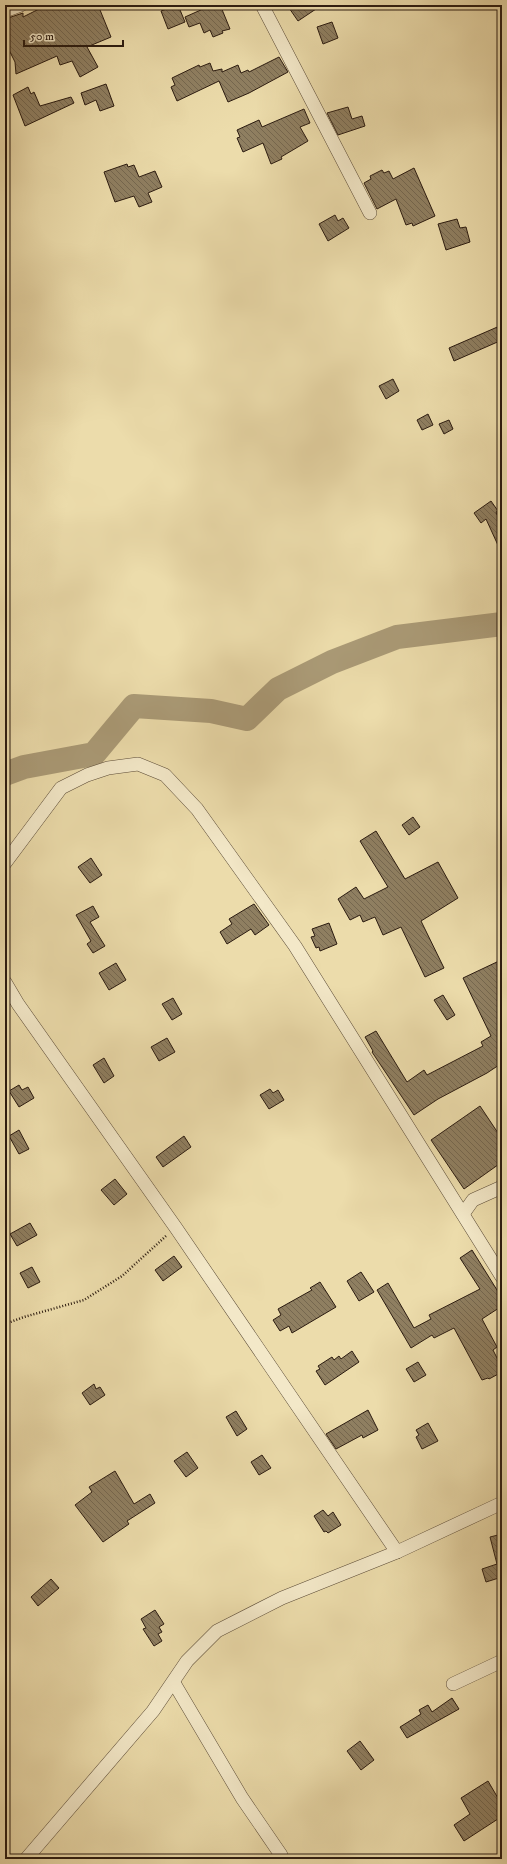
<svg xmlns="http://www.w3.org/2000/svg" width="507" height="1864" viewBox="0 0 507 1864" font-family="'IM FELL DW Pica',serif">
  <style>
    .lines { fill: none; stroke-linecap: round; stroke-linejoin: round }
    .river { stroke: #aa9a76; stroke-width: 24 }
    .building { fill: url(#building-back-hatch); stroke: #2b1b10 }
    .street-casing { stroke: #5b4b37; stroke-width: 14 }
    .path { stroke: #2b1b10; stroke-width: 2.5; stroke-dasharray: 1 2; stroke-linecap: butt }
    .street { stroke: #f3e8c8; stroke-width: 13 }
  </style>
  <defs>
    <pattern id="building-back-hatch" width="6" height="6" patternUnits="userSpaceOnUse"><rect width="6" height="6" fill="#8f7f61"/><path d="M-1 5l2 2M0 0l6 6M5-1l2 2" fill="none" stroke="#75674f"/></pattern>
  </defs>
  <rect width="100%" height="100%" fill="#ecdcab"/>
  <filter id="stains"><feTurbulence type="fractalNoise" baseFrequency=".005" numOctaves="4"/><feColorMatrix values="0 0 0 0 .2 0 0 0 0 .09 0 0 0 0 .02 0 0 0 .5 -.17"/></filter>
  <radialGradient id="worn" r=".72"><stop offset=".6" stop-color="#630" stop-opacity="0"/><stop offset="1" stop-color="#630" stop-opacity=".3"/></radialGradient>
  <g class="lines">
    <path class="river" d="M5 774 24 767 94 754 134 706 211 711 247 719 278 689 332 662 397 637 502 624"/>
  </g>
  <g class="building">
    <path d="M54 5H98L111 37 87 47 98 67 80 77 72 61 60 65 57 56 16 74 15 62 5 42V19L23 13V17L43 7 44 9Z"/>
    <path d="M178 5 185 22 168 29 161 11Z"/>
    <path d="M212 5 213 9 221 7 230 29 222 31 223 33 213 37 210 30 204 33 200 23 189 27 185 17Z"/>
    <path d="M287 5H322L298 21Z"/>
    <path d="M332 22 338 38 323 44 317 27Z"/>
    <path d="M279 57 288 72 249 93 228 102 219 81 177 101 171 87 175 85 172 78 199 65 200 67 210 63 213 71 222 69V72L238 65 241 73 248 70 249 72Z"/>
    <path d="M106 84 114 106 100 111 96 100 85 105 81 93Z"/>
    <path d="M28 87 31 94 34 92 40 106 71 97 74 103 25 126 13 95Z"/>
    <path d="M348 107 352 119 362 116 365 126 338 135 327 113Z"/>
    <path d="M304 109 310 123 300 127 308 141 281 157 282 159 271 164 263 143 243 152 237 138 240 137 237 130 259 120 262 127Z"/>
    <path d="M127 164 128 167 134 165 139 177 155 171 162 187 148 193 152 202 139 207 134 196 115 202 104 172Z"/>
    <path d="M414 168 435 216 413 226 412 223 406 225 396 199 377 209 364 183 371 179 370 176 382 170 384 173 389 171 393 179Z"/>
    <path d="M335 215 338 221 343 218 349 228 328 241 319 224Z"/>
    <path d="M457 219 460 228 466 227 470 242 446 250 438 224Z"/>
    <path d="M502 325V340L454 361 449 348Z"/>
    <path d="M393 379 399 391 386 399 379 386Z"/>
    <path d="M428 414 433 425 422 430 417 420Z"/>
    <path d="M449 420 453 429 444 434 439 424Z"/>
    <path d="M491 501 498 511 496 512 502 526V554L486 519 481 523 474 513Z"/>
    <path d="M413 817 420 827 409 835 402 825Z"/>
    <path d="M376 831 405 879 438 862 458 898 421 921 444 968 425 977 401 927 383 935 375 917 363 922 360 915 350 920 338 899 356 887 364 899 388 887 360 841Z"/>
    <path d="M91 858 102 875 90 883 78 867Z"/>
    <path d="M254 904 269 925 255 935 251 929 227 944 220 932 232 924 229 919Z"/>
    <path d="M93 906 99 917 90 922 105 946 93 953 87 944 91 941 76 915Z"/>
    <path d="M329 923 337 944 320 951 319 947 316 948 311 937 315 936 312 929Z"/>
    <path d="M499 961 502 967V1063L487 1073 438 1099 414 1115 372 1052 373 1051 365 1037 376 1031 407 1082 424 1070 427 1075 483 1046 481 1042 491 1036 463 978Z"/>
    <path d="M116 963 126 980 109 990 99 973Z"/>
    <path d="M443 995 455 1015 447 1020 434 1000Z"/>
    <path d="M173 998 182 1014 172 1020 162 1004Z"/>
    <path d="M167 1038 175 1052 159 1061 151 1047Z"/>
    <path d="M104 1058 114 1076 104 1083 93 1065Z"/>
    <path d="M19 1085 22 1090 28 1087 34 1098 19 1107 9 1091Z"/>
    <path d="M270 1089 273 1093 278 1090 284 1100 269 1109 260 1095Z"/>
    <path d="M480 1106 502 1139V1162L464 1189 431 1140Z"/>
    <path d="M19 1130 29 1149 19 1154 9 1136Z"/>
    <path d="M184 1136 191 1147 163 1167 156 1157Z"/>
    <path d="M115 1179 127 1194 114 1205 101 1190Z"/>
    <path d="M30 1223 37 1235 17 1246 10 1234Z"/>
    <path d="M472 1250 502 1298V1306L482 1319 497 1347 493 1350 502 1368V1372L489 1379 488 1378 482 1380 454 1328 434 1338 432 1335 411 1348 377 1290 388 1283 414 1328 431 1319 429 1315 480 1289 460 1258Z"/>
    <path d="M174 1256 182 1267 163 1281 155 1270Z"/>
    <path d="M32 1267 40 1282 28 1288 20 1273Z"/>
    <path d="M361 1272 374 1292 359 1301 347 1281Z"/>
    <path d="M320 1282 336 1307 292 1333 289 1326 280 1331 273 1320 281 1315 278 1309 312 1290 310 1288Z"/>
    <path d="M352 1351 359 1362 325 1385 316 1371 320 1369 318 1366 332 1357 334 1360 339 1356 341 1359Z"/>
    <path d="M418 1362 426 1375 414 1382 406 1369Z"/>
    <path d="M94 1384 96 1389 100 1387 105 1395 90 1405 82 1393Z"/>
    <path d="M368 1410 378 1430 363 1438 362 1435 336 1449 326 1434Z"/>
    <path d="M236 1411 247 1429 237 1436 226 1417Z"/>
    <path d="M428 1423 438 1441 422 1449 416 1437 419 1435 416 1430Z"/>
    <path d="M187 1452 198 1468 186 1477 174 1461Z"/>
    <path d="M262 1455 271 1468 259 1475 251 1462Z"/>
    <path d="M115 1471 134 1504 150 1494 155 1503 127 1521 129 1524 103 1542 75 1505 92 1492 89 1487Z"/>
    <path d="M323 1510 328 1516 333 1512 341 1525 328 1533 326 1531 324 1532 314 1516Z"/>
    <path d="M502 1534V1577L486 1582 482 1569 497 1564 490 1537Z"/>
    <path d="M51 1579 59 1588 38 1606 31 1597Z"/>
    <path d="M155 1610 164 1624 159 1627 162 1632 158 1634 162 1641 154 1646 143 1629 146 1628 141 1619Z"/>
    <path d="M452 1698 459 1709 407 1738 400 1727 421 1714 419 1710 428 1705 432 1712Z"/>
    <path d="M360 1741 374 1760 361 1770 347 1751Z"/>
    <path d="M488 1781 502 1805V1808L497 1811 501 1817 464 1841 454 1825 470 1814 461 1798Z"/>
  </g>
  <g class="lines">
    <defs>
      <g id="street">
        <path d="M262 5 370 213"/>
        <path d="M5 11 21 5"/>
        <path d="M5 863 61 788 87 775 108 768 138 764 165 775 197 809 295 946 502 1277"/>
        <path d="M5 982 18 1004 176 1228 397 1552"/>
        <path d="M463 1214 473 1200 502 1187"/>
        <path d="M174 1683 242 1798 281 1855V1859"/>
        <path d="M453 1684 502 1661"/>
        <path d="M26 1859 153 1711 187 1661 217 1631 282 1598 397 1552 502 1503"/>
      </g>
    </defs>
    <use href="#street" class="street-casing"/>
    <path class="path" d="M5 1324 24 1317 84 1300 122 1276 166 1236"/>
    <use href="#street" class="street"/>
  </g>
  <rect width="507" height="1864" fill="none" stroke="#ecdcab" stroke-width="20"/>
  <rect x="6" y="6" width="495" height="1852" fill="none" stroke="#2b1b10" stroke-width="2"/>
  <rect x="10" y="10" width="487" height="1844" fill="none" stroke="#2b1b10"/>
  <path d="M24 40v6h99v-6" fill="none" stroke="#2b1b10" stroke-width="2"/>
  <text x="30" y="40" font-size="12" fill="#2b1b10" stroke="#f3e8c8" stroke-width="3" paint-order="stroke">50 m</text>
  <rect width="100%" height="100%" filter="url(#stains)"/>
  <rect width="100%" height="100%" fill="url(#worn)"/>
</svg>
